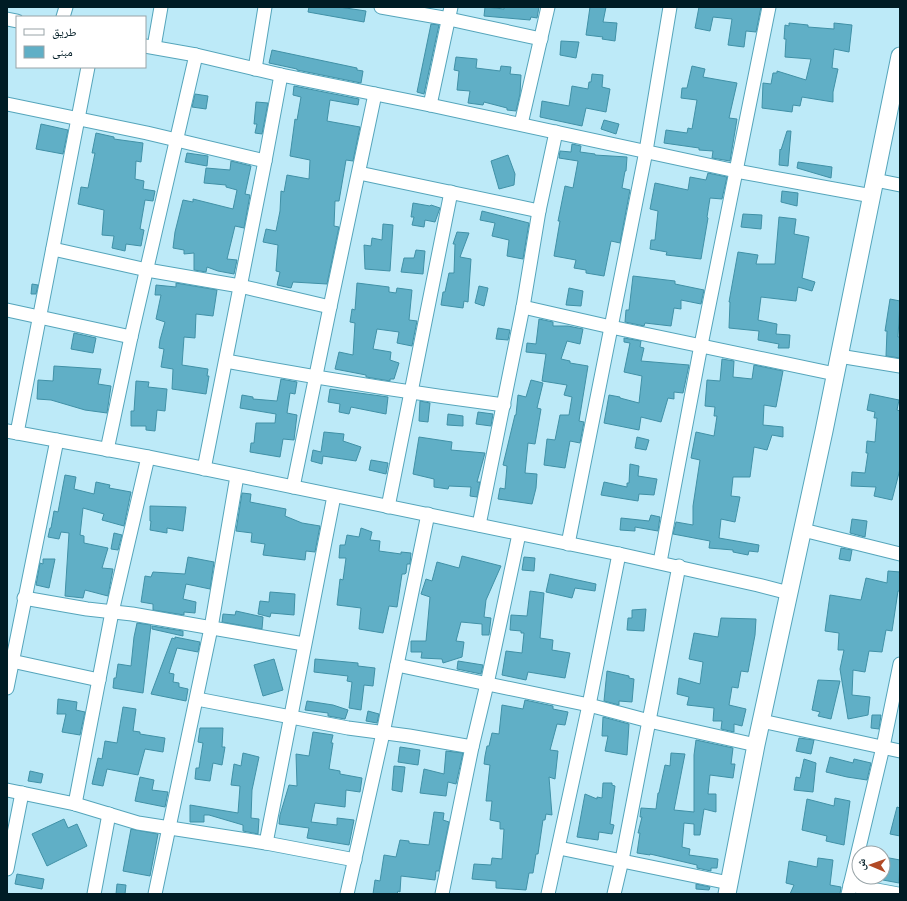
<svg xmlns="http://www.w3.org/2000/svg" width="907" height="901" viewBox="0 0 907 901" font-family="'Alegreya Sans','Noto Naskh Arabic',sans-serif">
  <style>
    .building { fill: #60afc6; stroke: #4091a7 }
    .lines { fill: none; stroke-linecap: round; stroke-linejoin: round }
    .minor-casing { stroke: #55a5bb; stroke-width: 15 }
    .major-casing { stroke: #55a5bb; stroke-width: 19 }
    .minor { stroke: #fff; stroke-width: 13 }
    .major { stroke: #fff; stroke-width: 17 }
  </style>
  <rect width="100%" height="100%" fill="#bdeaf8"/>
  <g class="building">
    <path d="M309 7H339L366 11 364 22 308 12Z"/>
    <path d="M485 7 504 9V7H539L537 18 531 17 530 20 484 16Z"/>
    <path d="M590 7H606L603 22 617 23 615 41 602 39 603 37 586 35Z"/>
    <path d="M699 7H761L756 32 746 31 744 47 728 45 732 19 713 17 710 31 695 28Z"/>
    <path d="M789 23 808 25V27L834 29V23L852 25 849 52 834 49 832 68 838 69 833 92V102L802 97 800 106 793 105 792 112 762 108 763 83 771 84 773 73H777V71L806 80 811 59 785 57 786 39H784L785 25 789 26Z"/>
    <path d="M431 24 439 25 424 94 417 92Z"/>
    <path d="M561 41 579 42 576 58 560 55Z"/>
    <path d="M272 50 357 68V70L363 71 361 83 297 70V69L269 63Z"/>
    <path d="M456 57 477 59 476 68 500 71 501 66 511 67 510 74 521 75 520 94 516 111 507 110V108L484 102 483 105 468 103 470 91 457 90 459 71 454 70Z"/>
    <path d="M692 66 705 69 703 77 737 83 729 118 737 119 730 161 712 158 713 151 699 150V148L664 143 666 130 687 133 688 128 692 129 697 100 681 98 682 88H687Z"/>
    <path d="M592 74 603 75 602 87 610 89 606 112 586 108 582 126 540 117 542 101 569 106 572 86 588 89 589 82H591Z"/>
    <path d="M294 86 359 99 358 105 330 100 327 121 360 127 353 161 346 160 339 201H335L334 226 339 227 327 284 293 282 291 288 277 285 280 272 276 271 278 245 263 242 266 229 276 231 280 211 281 191 284 192 287 175 309 179 310 160 290 156 295 119 297 120 301 97 293 95Z"/>
    <path d="M195 94 208 96 206 109 192 107Z"/>
    <path d="M256 102 268 103 262 134 255 133 257 124H254Z"/>
    <path d="M604 120 619 124 616 134 601 129Z"/>
    <path d="M41 124 68 130 63 154 36 149Z"/>
    <path d="M787 131H791L788 166 779 165 780 149 781 150Z"/>
    <path d="M96 133 114 137V139L143 143 141 162 136 161 135 179 144 181 143 189 155 191 153 201 145 200 140 229 144 230 141 246 126 244 125 251 112 248 114 236 102 235 104 210 78 204 81 187 88 188 95 153H92Z"/>
    <path d="M572 144 581 146 580 152 595 154V155L627 157 626 171H625L622 188 630 190 620 243 611 241 604 276 586 273V270L574 268 576 260 554 256 560 221H558L565 186 573 188 578 161 559 158 560 151 571 152Z"/>
    <path d="M187 153 208 156 207 166 185 162Z"/>
    <path d="M508 155 515 174 514 185 499 189 491 161Z"/>
    <path d="M231 161 251 166 245 194 250 195 244 228 235 226 227 259 237 260 234 274 218 271 207 267 206 272 194 270V253L184 254V250L173 248 175 232 183 200 193 202V199L233 209 237 190 226 187V185L204 183 206 168 230 170Z"/>
    <path d="M798 162 832 167 831 178 797 168Z"/>
    <path d="M708 173 727 177 722 199 710 198 707 217 708 218 701 259 666 255 667 252 650 249 651 240H655L658 211 650 209 655 183 688 190 690 177 706 180Z"/>
    <path d="M782 191 798 193 797 206 781 202Z"/>
    <path d="M413 203 430 206 431 205 440 208 435 222 425 220 424 227 412 225 414 217H411Z"/>
    <path d="M482 211 529 223 523 259 507 256 509 240 492 236 495 223 480 220Z"/>
    <path d="M743 214 762 215 761 229 741 227Z"/>
    <path d="M779 217 796 219 794 234 809 237 802 278 815 282 812 291 798 287 796 301 761 297 758 320 777 324 776 334 790 335 789 348H778L779 344 758 340 759 331 729 328 730 302H729L738 252 758 255 756 264H775Z"/>
    <path d="M383 224 393 225 390 271 365 269 364 245 371 246 372 238 382 240Z"/>
    <path d="M457 232 469 233 460 257 471 259 468 302 464 301 463 308 441 305 443 292H445L449 273H454L455 244H453Z"/>
    <path d="M416 250 425 251 423 274 401 272 404 258H414Z"/>
    <path d="M633 276 675 281V284L704 290 701 304 681 300V309L674 308 671 326 645 323 644 326 625 322 626 310H629Z"/>
    <path d="M176 283 217 290 213 316 196 314 195 338 184 337 182 365 208 369 207 376H209L206 394 172 389 173 369 161 367 164 349 159 348 160 340 165 322 156 319 161 295H155L156 285 176 287Z"/>
    <path d="M357 283 389 287V292L396 293 397 288 412 290 409 320 417 321 412 346 397 343 399 332 377 329 373 349 391 352 390 360 399 363 394 379H390V381L366 377V375L335 369 339 352 353 355 355 323 350 322 352 309 355 310Z"/>
    <path d="M32 284 38 285 36 294H31Z"/>
    <path d="M479 286 488 288 484 306 475 303Z"/>
    <path d="M569 288 583 291 581 306 566 305Z"/>
    <path d="M890 299 900 301 898 337H900V358L886 356 887 331H885Z"/>
    <path d="M539 319 553 322V326H568L583 329 580 344 567 341 561 359 570 361V363L588 366 579 421 584 422 580 443 570 441 565 468 544 465 547 439 555 440 560 415H569L572 397 564 395 567 385 542 381 546 354 526 352 527 343 536 344Z"/>
    <path d="M498 328 510 330 508 340 496 339Z"/>
    <path d="M74 333 96 338 93 353 71 349Z"/>
    <path d="M624 338 641 341 640 347 644 348 641 361 689 365 683 393 674 392V399L668 398 661 422 641 417 639 430 604 423 609 395 620 397V398L639 403 642 376 624 372 630 343 624 342Z"/>
    <path d="M722 359 734 361 733 377 752 379 754 365 783 371 776 407 764 405 763 425 783 427V437L772 435 767 450 754 447 750 477H733L731 496 740 497 735 522 721 519 719 538 759 545 758 552 749 551 748 555 733 552V550L709 548 710 541 673 534 676 522 693 525V506L700 460 691 458 696 432 714 436 717 416H714L715 407 705 406 707 380 720 381Z"/>
    <path d="M54 366 101 369 98 384 111 386 107 413 85 410 51 400 37 399 38 380 53 381Z"/>
    <path d="M281 379 297 382 295 394 290 393 287 413 297 415 294 440 283 439 280 457 250 452 251 443H254L256 423H275L276 414 240 408 242 395 253 397V399L277 401Z"/>
    <path d="M531 380 543 383 537 408 541 409 535 444 528 443 525 473 537 474 536 488 532 504 498 499 500 488 505 489 507 466 503 465 515 415H516L518 395 526 397Z"/>
    <path d="M136 381 149 382 148 387 167 389 165 411 157 410 155 431 146 430V426H131V411H134Z"/>
    <path d="M330 389 388 397 386 414 351 407 349 414 339 412 340 404 328 402Z"/>
    <path d="M870 394 899 400 897 410 900 411V469L892 500 874 496 876 487 851 486 852 472 865 473 868 453H866L867 441 875 442 877 418H874L875 412 867 410Z"/>
    <path d="M420 401 430 403 428 422 419 421Z"/>
    <path d="M478 412 493 414 491 426 476 424Z"/>
    <path d="M448 414 463 416V426L447 425Z"/>
    <path d="M324 432 344 434 343 441 361 447 356 461 323 456 322 464 311 461 313 450 321 452Z"/>
    <path d="M419 437 452 442 451 450 485 453 477 482H480L477 497 470 496 471 487 449 486 448 489 434 487V479L413 474Z"/>
    <path d="M637 437 649 440 646 450 635 448Z"/>
    <path d="M371 460 388 463 386 474 369 470Z"/>
    <path d="M630 464 639 466 638 476 657 479 654 495 639 494 638 501 601 495 604 482 627 487V483H629Z"/>
    <path d="M65 475 76 477 74 489 94 494 96 482 110 485 109 488 131 492 124 526 102 520 104 514 83 508 80 535 84 536V543L108 548 102 568 113 569 108 596 85 590 83 598 65 596 69 533 61 532 59 539 48 537 50 528H51L54 511 58 512Z"/>
    <path d="M242 493 251 494 250 502 286 509 285 516 302 523 320 526 315 552 306 551 305 560 263 555 265 544 251 542 252 533 236 531Z"/>
    <path d="M150 506 186 507 183 531 167 528V533L150 530 151 521H150Z"/>
    <path d="M651 515 660 517 658 531 635 527V531L620 530 621 518 649 521Z"/>
    <path d="M852 519 867 521 865 537 850 533Z"/>
    <path d="M361 528 372 532 370 540 380 541 379 551 401 554V552L411 553 410 564H407L406 573 405 574H402L397 607 389 606 383 633 359 629 361 608 337 605 340 579 343 580 346 558H339L340 545H345L347 535 359 537Z"/>
    <path d="M114 533 122 535 118 550 111 549Z"/>
    <path d="M841 548 852 550 850 561 839 559Z"/>
    <path d="M462 556 501 566 486 600 484 617 491 618 489 635H482V624L461 622 456 641 464 642 462 657 443 663 442 659 421 658 422 652H411V641H426L430 597 421 594 426 579 432 581 437 562 459 568Z"/>
    <path d="M188 557 214 562 210 589 186 584 183 599 196 602 195 613 184 612V615L153 610V604L141 602 145 576 151 577 153 572 185 574Z"/>
    <path d="M524 557 535 558 534 571 522 570Z"/>
    <path d="M43 559H55L49 588 36 585 40 563 43 564Z"/>
    <path d="M888 571 900 572V591H898L892 631 886 630 882 652 869 651 865 672 853 670 852 695 870 697 868 715 848 719 840 669 844 650H838L839 633 825 631 830 595 861 600 866 578 887 583Z"/>
    <path d="M550 574 596 584 595 591 575 588 572 598 546 592Z"/>
    <path d="M530 591 544 593 540 638 553 640 552 650 570 653 565 678 528 672 526 680 502 675 506 651 522 653 524 633H521V631L510 630 511 615 527 616Z"/>
    <path d="M270 592 295 594 294 615 271 613 270 617 258 614 260 601 269 602Z"/>
    <path d="M646 609 644 631 627 630 628 618H632V610Z"/>
    <path d="M236 611 263 617 262 629 222 622 223 614 235 615Z"/>
    <path d="M721 618 756 619 755 635 748 672 741 671 738 688 732 687 729 705 746 709 742 726 734 724V732L721 729 722 721H713L714 708 687 705 689 697 677 694 679 678 700 684 703 662 689 659 694 633 718 637Z"/>
    <path d="M137 623 151 625 143 693 113 688 114 678H116L118 664 131 666 134 637Z"/>
    <path d="M152 626 183 631V636L152 629Z"/>
    <path d="M175 637 200 642 198 652 177 648 169 673 174 674 173 682 179 683V687L188 689 186 701 151 694 172 638 175 639Z"/>
    <path d="M274 659 283 690 263 696 254 665Z"/>
    <path d="M315 659 358 663V666L375 668 373 686 364 685 361 710 349 708 352 682 347 681 348 676 314 672Z"/>
    <path d="M458 661 483 665 481 674 457 669Z"/>
    <path d="M607 671 629 676V678L634 679 632 702 619 701V705L604 701Z"/>
    <path d="M818 680 840 681 831 719 818 716 820 712 812 710Z"/>
    <path d="M58 699 77 702 76 710 85 712 80 735 62 732 66 714H57Z"/>
    <path d="M525 700 553 706V709L568 712 565 725 557 724 550 750 558 751 555 779 549 777 552 815 546 814 545 820H543L538 854H536L533 873H529L526 890 496 888V881L472 879 474 864 491 865 492 858 502 859 504 829H500V822L490 820 492 801H486L490 765 484 764 485 756 487 746H489L492 733 499 734 502 705 523 709Z"/>
    <path d="M307 701 333 705 348 710 345 719 328 716V713L305 710Z"/>
    <path d="M123 707 136 709 133 731 140 732V734L165 738 163 752 145 749 138 775 107 769 103 786 92 784 98 758 102 759 105 741 117 743Z"/>
    <path d="M368 711 379 714 377 723 366 721Z"/>
    <path d="M872 715H881L879 729 871 728Z"/>
    <path d="M603 717 629 724 627 755 605 751 608 736H602Z"/>
    <path d="M200 728H223L222 747H225L222 765 213 763 210 781 195 779 196 768H199L203 743 198 742Z"/>
    <path d="M313 732 333 735 331 743H333L329 769 340 771V774L362 778 360 792 346 790 345 807 315 803 311 822 337 825V818L354 820 349 845 307 838 309 828 279 824 280 815 289 785 297 786 296 754 309 756Z"/>
    <path d="M799 738 814 740 811 754 796 751Z"/>
    <path d="M696 740 733 748 731 764H735L733 778 710 775 708 794H716V812L704 809 700 835H694V824L684 823 682 847 690 849 689 855 718 859 717 868H711V871L697 868V865L650 854V855L637 853 640 833H638L642 817H640L641 808 656 809 658 793H659L665 765 670 766 671 753 685 754 674 810 694 812V755Z"/>
    <path d="M400 747 420 750 418 765 398 762Z"/>
    <path d="M446 751 463 753 456 784 448 782 446 796 420 793 424 769 444 774Z"/>
    <path d="M243 753 259 757 252 790 251 818 259 819 258 834 243 831V825L209 815H204V822H190V805L238 813 240 786 231 785 234 764 241 766Z"/>
    <path d="M830 757 853 763 854 759 871 763 867 780 847 777 826 772Z"/>
    <path d="M804 759 816 763 813 792 794 790 796 777 800 778Z"/>
    <path d="M394 766 405 767 402 792 392 790Z"/>
    <path d="M30 771 43 774 41 783 28 781Z"/>
    <path d="M140 777 154 780 152 790 168 792 165 807 135 801Z"/>
    <path d="M603 783H612V785L615 786 610 824 614 825 612 834 599 832 598 840 577 837 585 794 597 799V797L602 798Z"/>
    <path d="M835 798 850 801 844 845 826 841 827 836 802 830 807 799 834 806Z"/>
    <path d="M897 807 900 808V836L890 834Z"/>
    <path d="M434 812 444 813 443 820 449 822 439 871H436L435 880 401 876 400 892 398 891 397 894H373L375 880 380 881 384 855 396 857 400 840 409 841V843L429 845Z"/>
    <path d="M64 819 68 828 77 824 87 846 47 866 32 834Z"/>
    <path d="M131 829 158 834 150 876 123 871Z"/>
    <path d="M884 857 900 860 899 883 883 880Z"/>
    <path d="M818 858 833 860 830 885 841 887 840 894H790L794 885 786 883 789 861 817 867Z"/>
    <path d="M17 874 44 879 42 889 15 884Z"/>
    <path d="M117 884 126 885 125 894H116Z"/>
    <path d="M696 884 710 887 709 890 696 889Z"/>
  </g>
  <g class="lines">
    <defs>
      <g id="minor">
        <path d="M381 7 449 19 541 39"/>
        <path d="M63 17 66 7"/>
        <path d="M7 19 17 21"/>
        <path d="M145 46 196 55 281 75 430 105 736 171 872 196"/>
        <path d="M154 47 161 7"/>
        <path d="M255 69 265 7"/>
        <path d="M7 104 147 133 265 161"/>
        <path d="M430 105 451 7"/>
        <path d="M521 124 548 7"/>
        <path d="M359 173 539 211"/>
        <path d="M875 180 900 185"/>
        <path d="M53 249 147 270 240 286 330 307"/>
        <path d="M523 307 611 327 835 374"/>
        <path d="M7 310 131 337"/>
        <path d="M839 356 900 366"/>
        <path d="M226 361C318 378 411 393 504 405"/>
        <path d="M7 431 148 457 619 554 758 585 789 593"/>
        <path d="M17 433 88 67"/>
        <path d="M107 450 131 337 196 55"/>
        <path d="M204 469 265 161 281 75"/>
        <path d="M293 487 330 307 375 94"/>
        <path d="M388 507 451 192"/>
        <path d="M479 525 523 307 539 211 556 132"/>
        <path d="M803 530 900 554"/>
        <path d="M568 544 646 151 670 7"/>
        <path d="M660 562 701 345 769 7"/>
        <path d="M24 598 87 609 132 614 304 644"/>
        <path d="M7 660 99 680"/>
        <path d="M397 665 589 705 649 721 756 745"/>
        <path d="M7 688 57 440"/>
        <path d="M197 699 348 728 409 736 472 747"/>
        <path d="M762 721 900 751"/>
        <path d="M7 790 75 804 138 823 266 843 355 860"/>
        <path d="M75 804 112 612 148 457"/>
        <path d="M266 843 334 496"/>
        <path d="M559 848 729 883"/>
        <path d="M7 869 22 793"/>
        <path d="M850 885 898 894"/>
        <path d="M94 894 109 814"/>
        <path d="M155 894 211 628 237 476"/>
        <path d="M347 894 383 733 428 514"/>
        <path d="M442 894 472 747 487 684 519 534"/>
        <path d="M548 894 589 705 619 554"/>
        <path d="M614 894 622 860 679 566"/>
        <path d="M848 894 883 747 900 664"/>
      </g>
      <path id="major" d="M727 894 756 745 824 431 900 56"/>
    </defs>
    <use href="#minor" class="minor-casing"/>
    <use href="#major" class="major-casing"/>
    <use href="#minor" class="minor"/>
    <use href="#major" class="major"/>
  </g>
  <rect width="907" height="901" fill="none" stroke="#001c25" stroke-width="16"/>
  <rect x="16" y="16" width="130" height="52" fill="#ffffff" stroke="#99a4a8"/>
  <rect x="24" y="29" width="20" height="6" fill="#ffffff" stroke="#99a4a8"/>
  <text x="52" y="36" font-size="12" fill="#001c25">طريق</text>
  <rect x="24" y="46" width="20" height="12" fill="#60afc6" stroke="#99a4a8"/>
  <text x="52" y="56" font-size="12" fill="#001c25">مبنى</text>
  <g transform="translate(871 865) rotate(272)"><circle r="19" fill="#ffffff" stroke="#99a4a8"/>
  <path d="M0-3L7 15L0 10L-7 15Z" fill="#b24a26"/>
  <text y="-6" font-size="11" font-weight="bold" text-anchor="middle" fill="#001c25">ش</text>
  </g>
</svg>
